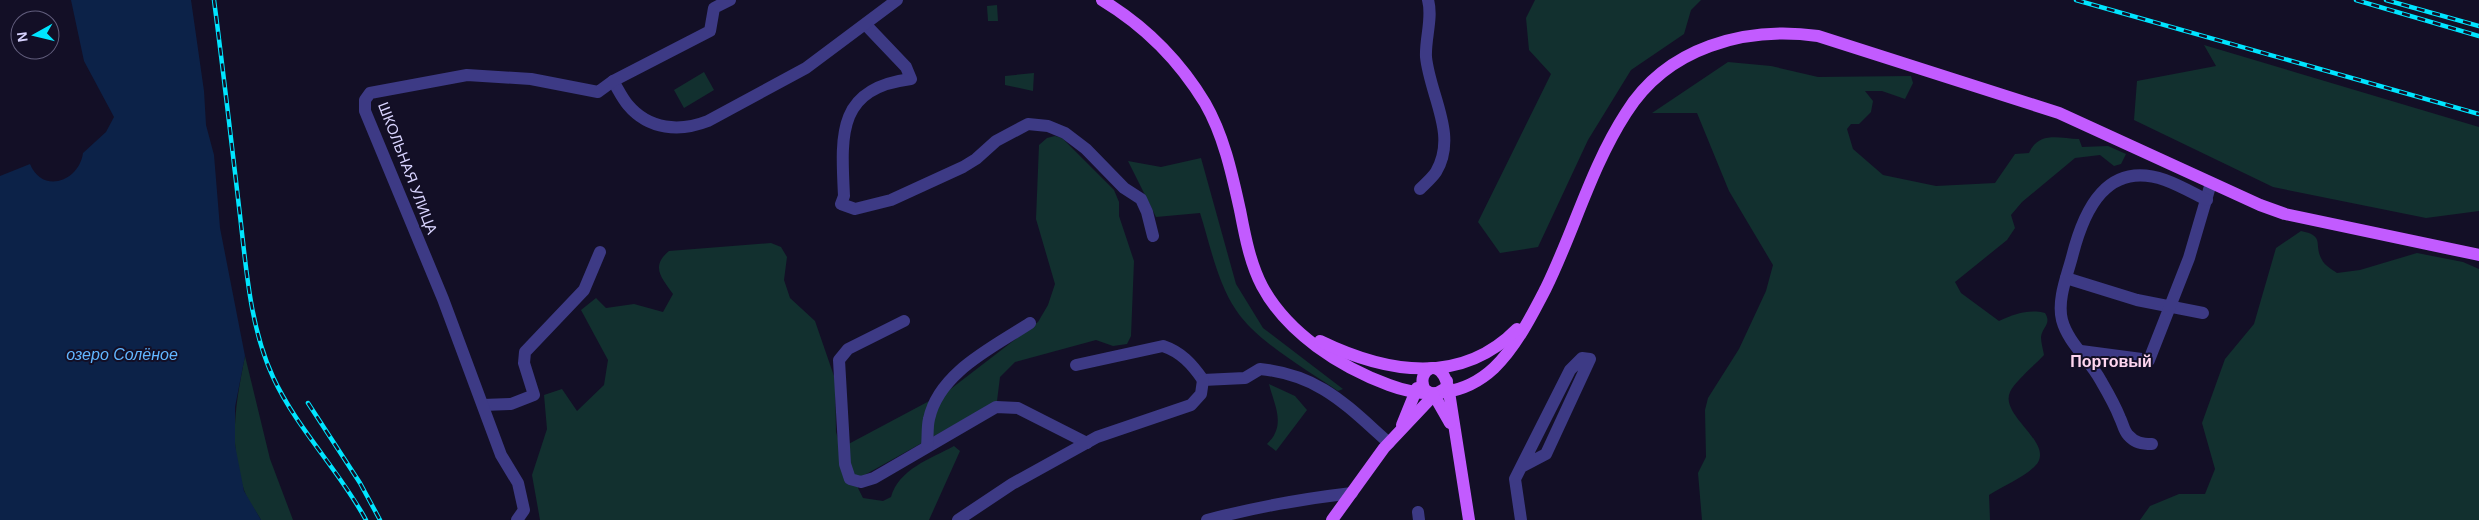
<svg xmlns="http://www.w3.org/2000/svg" width="2479" height="520" viewBox="0 0 2479 520" font-family="Arial,sans-serif">
  <style>
    .green { fill: #12302f }
    .water { fill: #0c2248 }
    .lines { fill: none; stroke-linecap: round; stroke-linejoin: round }
    .minor { stroke: #3d3a85; stroke-width: 12 }
    .major { stroke: #c25bff; stroke-width: 12 }
    .rail-casing { stroke: #00e5ff; stroke-width: 4.5 }
    .rail { stroke: #130f26; stroke-width: 2.5; stroke-dasharray: 8; stroke-linecap: butt }
    .labels { text-anchor: middle; dominant-baseline: central; stroke-width: 4; stroke-linejoin: round; paint-order: stroke }
    .street-label { font-size: 15px; fill: #d9d4ff; stroke: #130f26 }
    .water-label { font-size: 16px; font-style: italic; fill: #62b6ff; stroke: #130f26 }
    .neighbourhood-label { font-size: 16px; font-weight: bold; fill: #ffd6f0; stroke: #130f26 }
  </style>
  <rect width="100%" height="100%" fill="#130f26"/>
  <g class="green">
    <path d="M1535 0H1701L1691 10 1684 34 1631 70 1588 140 1538 247 1500 253 1478 222 1551 74 1529 50 1526 18Z"/>
    <path d="M997 5 998 21H988L987 6Z"/>
    <path d="M2204 45 2479 127V211L2426 218 2273 187 2134 120 2137 81 2216 66Z"/>
    <path d="M1728 62 1771 66 1818 77 1911 76 1913 83 1905 99 1882 91H1865L1873 101 1871 112 1859 124H1851L1847 129 1853 149 1883 175 1936 186 1995 183 2015 154 2029 153C2039 131 2058 138 2079 139L2082 147 2108 146 2126 154 2121 164 2114 166 2100 155 2075 158 2022 202 2011 215 2015 228 2007 240 1955 282 1961 293 1999 321C2015 314 2028 309 2045 313 2052 324 2042 327 2041 337 2041 343 2043 349 2044 355 2036 364 2015 381 2010 392 1999 416 2057 444 2035 466 2023 478 2003 486 1989 495L1990 520H1702L1698 473 1706 457 1705 410 1708 398 1739 349 1766 291 1773 265 1729 191 1697 113H1652Z"/>
    <path d="M704 72 714 90 684 108 674 90Z"/>
    <path d="M1034 73 1033 91 1005 85V76Z"/>
    <path d="M1055 136 1062 138 1114 190 1119 202V216L1134 261 1131 336 1127 344 1113 346 1096 340 1015 362 1000 377 997 401 861 477 858 488 863 498 883 501 891 497C899 469 930 459 954 446L960 451 929 520H540L532 475 547 429 544 395 562 389 577 411 604 385 608 360 581 310 596 298 606 308 634 304 663 312 673 294C662 278 650 267 669 251L771 243 781 247 787 257 784 280 790 298 815 321 835 379 836 432 841 448 948 391 1038 322 1048 305 1055 284 1036 219 1039 145 1047 138Z"/>
    <path d="M1201 158 1236 284 1263 328 1343 389 1338 391C1307 370 1256 341 1236 310 1217 282 1210 244 1200 213L1156 217 1128 161 1161 167Z"/>
    <path d="M2301 231C2326 236 2313 244 2322 260 2324 265 2333 270 2337 273L2360 270 2417 253 2463 262 2479 269V520H2140L2150 506 2179 494H2205L2215 469 2202 423 2225 359 2254 324 2276 248Z"/>
    <path d="M245 356 270 459 293 520H261C256 511 247 500 244 490 228 444 236 402 245 356Z"/>
    <path d="M1269 384 1295 396 1307 410 1276 451 1267 444C1287 425 1274 405 1269 384Z"/>
  </g>
  <path class="water" d="M71 0H191L204 91 206 125 214 155 220 228 245 356 235 407V445L244 491 261 520H0V176L30 164C42 194 79 182 83 153L106 132 114 117 84 61Z"/>
  <g class="lines">
    <g class="minor">
      <path d="M866 25 906 67 911 79C837 88 841 134 844 196L841 204 855 209 891 200 963 167 976 159 996 141 1028 124 1048 126 1065 133 1086 149 1124 188 1141 199 1147 212 1153 236"/>
      <path d="M613 81C618 89 622 98 628 105 649 130 680 132 708 121L806 68 897 0"/>
      <path d="M1420 189C1425 184 1432 178 1436 172 1458 135 1430 96 1426 57 1425 38 1433 18 1428 0"/>
      <path d="M2066 278 2137 300 2203 313"/>
      <path d="M904 321 848 349 839 360 845 464 850 479 861 482 874 478 996 407 1018 408 1087 443"/>
      <path d="M2081 351 2149 360 2189 258 2211 183"/>
      <path d="M1076 365 1163 346C1181 352 1192 364 1203 380"/>
      <path d="M1203 380 1245 378 1260 369C1320 375 1346 405 1389 443"/>
      <path d="M483 405 511 404 534 395 524 363 525 352 584 290 600 252"/>
      <path d="M2152 444C2142 444 2135 443 2128 435 2124 431 2123 424 2120 418 2115 405 2108 393 2101 381 2090 360 2068 343 2062 320 2057 300 2067 276 2072 257 2084 209 2107 160 2165 180 2179 185 2193 193 2207 200"/>
      <path d="M927 446C928 437 927 427 929 419 939 372 994 347 1030 323"/>
      <path d="M1521 467 1546 454 1590 359 1582 358 1570 370 1521 467 1515 479 1521 520"/>
      <path d="M1418 512 1419 520"/>
      <path d="M517 520 524 510 518 483 501 455 443 299 365 111V100L370 93 467 75 531 79 598 92 613 81 710 31 714 8 730 0"/>
      <path d="M958 520 1012 484 1097 437 1191 405 1201 394 1203 380"/>
      <path d="M1207 520C1256 507 1301 499 1352 493"/>
    </g>
    <g class="major">
      <path d="M1102 0C1145 26 1179 60 1205 103 1224 136 1232 174 1240 210 1245 236 1250 263 1262 286 1287 333 1340 367 1389 385 1426 399 1464 396 1494 368 1516 347 1532 315 1546 288 1574 231 1591 167 1626 113 1667 47 1745 26 1818 36L2059 113 2260 205 2285 214 2479 255"/>
      <path d="M1320 341C1386 373 1461 386 1517 329"/>
      <path d="M1447 381 1446 388 1434 395 1425 390C1414 371 1442 351 1449 392L1469 520"/>
      <path d="M1434 395 1450 423"/>
      <path d="M1402 425 1417 388"/>
      <path d="M1332 520 1384 448 1434 395"/>
    </g>
    <defs>
      <g id="rail">
        <path d="M214 0C223 69 231 138 239 207 246 264 249 325 273 377 297 429 339 470 366 520"/>
        <path d="M2076 0 2479 114"/>
        <path d="M2356 0 2479 36"/>
        <path d="M2386 0 2479 26"/>
        <path d="M308 403 360 483 380 520"/>
      </g>
    </defs>
    <use href="#rail" class="rail-casing"/>
    <use href="#rail" class="rail"/>
  </g>
  <g class="labels">
    <g class="street-label">
      <text transform="translate(408 168) rotate(69)">ШКОЛЬНАЯ УЛИЦА</text>
    </g>
    <g class="water-label">
      <text x="122" y="354">озеро Солёное</text>
    </g>
    <g class="neighbourhood-label">
      <text x="2111" y="361">Портовый</text>
    </g>
  </g>
  <g transform="translate(35 35) rotate(262)"><circle r="24" fill="#130f26" stroke="#625e7d"/>
  <path d="M0-4L9 19L0 12L-9 19Z" fill="#00e5ff"/>
  <text y="-8" font-size="14" font-weight="bold" text-anchor="middle" fill="#d9d4ff">N</text>
  </g>
</svg>
